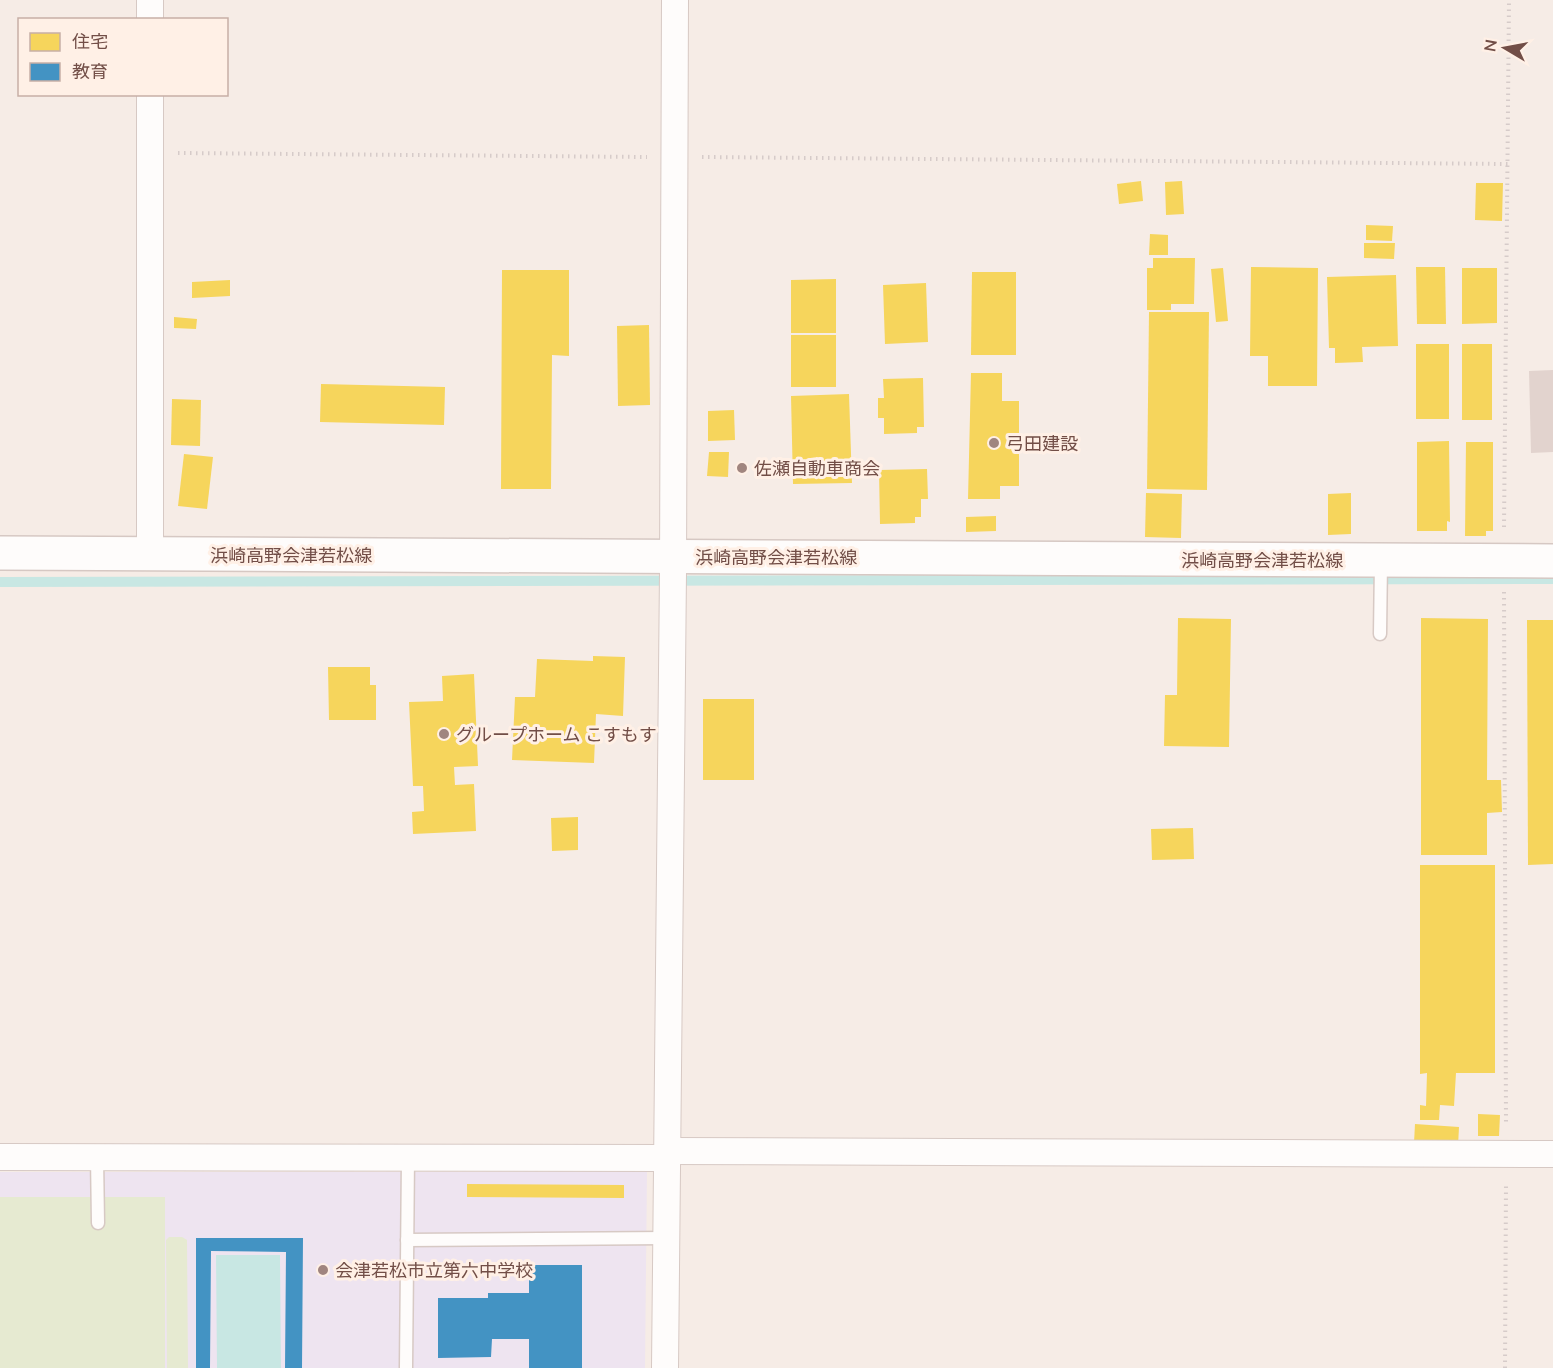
<svg xmlns="http://www.w3.org/2000/svg" width="1553" height="1368" viewBox="0 0 1553 1368" font-family="Mulish,'Noto Sans JP',sans-serif">
  <style>
    .education { fill: #eee4f0 }
    .green { fill: #e6ead1 }
    .water { fill: #c8e7e3 }
    .homes { fill: #f6d55c }
    .schools { fill: #4393c3 }
    .lines { fill: none; stroke-linecap: round; stroke-linejoin: round }
    .stream { stroke: #c8e7e3; stroke-width: 10 }
    .building { fill: #e2d3ce }
    .service-casing { stroke: #d7c9c4; stroke-width: 15 }
    .minor-casing { stroke: #d7c9c4; stroke-width: 28 }
    .secondary-casing { stroke: #d6c8c3; stroke-width: 36 }
    .path { stroke: #d6cbc9; stroke-width: 4; stroke-dasharray: 1.5 4.5; stroke-linecap: butt }
    .service { stroke: #fefcfb; stroke-width: 12 }
    .minor { stroke: #fefcfb; stroke-width: 26 }
    .secondary { stroke: #fefcfb; stroke-width: 33 }
    .poi-dot { fill: #a0857f; stroke: #fff0e6; stroke-width: 2 }
    .labels { text-anchor: middle; dominant-baseline: central; stroke-width: 6; stroke-linejoin: round; paint-order: stroke }
    .poi-label { font-size: 18px; fill: #724e47; stroke: #fff0e6; text-anchor: start }
    .street-label { font-size: 18px; fill: #724e47; stroke: #fff0e6 }
  </style>
  <rect width="100%" height="100%" fill="#f6ece6"/>
  <path class="education" d="M0 1172H647L645 1368H0Z"/>
  <g class="green">
    <rect x="0" y="1197" width="165" height="171"/>
    <path d="M169 1237H182L187 1240 188 1368H167L166 1240Z"/>
  </g>
  <path class="water" d="M216 1255H280L281 1368H217Z"/>
  <g class="homes">
    <path d="M1141 181 1143 201 1119 204 1117 184Z"/>
    <path d="M1182 181 1184 214 1166 215 1165 182Z"/>
    <path d="M1476 183H1503L1502 221 1475 220Z"/>
    <path d="M1366 225 1393 226 1392 241 1366 240Z"/>
    <path d="M1150 234 1168 235V255H1149Z"/>
    <path d="M1364 243H1395L1394 259 1364 258Z"/>
    <path d="M1153 258H1195L1194 304H1171V310H1147V268H1153Z"/>
    <path d="M1251 267 1318 268 1317 386H1268V356H1250Z"/>
    <path d="M1416 267H1445L1446 324H1417Z"/>
    <path d="M1223 268 1228 321 1216 322 1211 269Z"/>
    <path d="M1462 268H1497V323L1462 324Z"/>
    <path d="M502 270H569V356L552 355 551 489H501Z"/>
    <path d="M972 272H1016V355H971Z"/>
    <path d="M1396 275 1398 346 1362 347 1363 362 1335 363V348H1329L1327 277Z"/>
    <path d="M836 279V333H791V280Z"/>
    <path d="M230 280V296L192 298V282Z"/>
    <path d="M926 283 928 342 885 344 883 285Z"/>
    <path d="M1149 312H1209L1207 490 1147 489Z"/>
    <path d="M174 317 197 319 196 329 174 328Z"/>
    <path d="M649 325 650 405 618 406 617 326Z"/>
    <rect x="791" y="335" width="45" height="52"/>
    <rect x="1416" y="344" width="33" height="75"/>
    <rect x="1462" y="344" width="30" height="76"/>
    <path d="M971 373H1002V401H1019V486H1000V499H968Z"/>
    <path d="M923 378 924 427H917V433L884 434V418H878V398H884L883 379Z"/>
    <path d="M321 384 445 387 444 425 320 422Z"/>
    <path d="M849 394 852 483 793 484 791 396Z"/>
    <path d="M172 399 201 400 200 446 171 445Z"/>
    <path d="M734 410 735 440 708 441V411Z"/>
    <path d="M1449 441 1450 522 1447 521V531H1417V442Z"/>
    <path d="M1466 442H1493V531H1486V536H1465Z"/>
    <path d="M709 452H729L728 477 707 476Z"/>
    <path d="M184 454 213 457 207 509 178 506Z"/>
    <path d="M927 469 928 499H921V517H915V523L880 524 879 470Z"/>
    <path d="M1146 493 1182 494 1181 538 1145 537Z"/>
    <path d="M1351 493V534L1328 535V494Z"/>
    <path d="M996 516V531L966 532V517Z"/>
    <path d="M1178 618 1231 619 1229 747 1164 746 1165 695H1177Z"/>
    <path d="M1421 618 1488 619 1487 780H1501L1502 812 1487 813V855H1421Z"/>
    <path d="M1527 620H1553V864L1528 865Z"/>
    <path d="M593 656 625 657 623 716 596 714 594 763 512 760 515 697H535L537 659 593 661Z"/>
    <path d="M328 667H370V685H376V720H329Z"/>
    <path d="M474 674 478 766 454 767 455 785 474 784 476 831 413 834 412 812 424 811 423 786H413L409 702 443 701 442 676Z"/>
    <rect x="703" y="699" width="51" height="81"/>
    <path d="M578 817V850L552 851 551 818Z"/>
    <path d="M1193 828 1194 859 1152 860 1151 829Z"/>
    <path d="M1420 865H1495V1073H1456L1454 1106 1440 1105 1439 1120H1420V1105L1426 1106 1427 1073 1420 1074Z"/>
    <path d="M1478 1114 1500 1115 1499 1136H1478Z"/>
    <path d="M1415 1124 1459 1127 1458 1146 1414 1143Z"/>
    <path d="M467 1184 624 1185V1198L467 1197Z"/>
  </g>
  <g class="schools">
    <path d="M196 1238H303L302 1368H285L286 1252 211 1251 210 1368H196Z"/>
    <path d="M529 1265H582V1368H529V1339H492L491 1357 438 1358V1298H488V1293H529Z"/>
  </g>
  <g class="lines">
    <path class="stream" d="M0 582 1553 579"/>
  </g>
  <path class="building" d="M1553 370V452L1531 453 1529 371Z"/>
  <g class="lines">
    <defs>
      <g id="service">
        <path d="M1380 634 1381 562"/>
        <path d="M97 1157 98 1223"/>
        <path d="M407 1240 666 1238"/>
        <path d="M406 1368 408 1157"/>
      </g>
      <g id="minor">
        <path d="M150 0V20"/>
        <path d="M150 94V554"/>
        <path d="M667 1151 1553 1154"/>
        <path d="M0 1157 667 1158"/>
        <path d="M665 1368 673 572 675 0"/>
      </g>
      <path id="secondary" d="M0 553 1553 561"/>
    </defs>
    <use href="#service" class="service-casing"/>
    <use href="#minor" class="minor-casing"/>
    <use href="#secondary" class="secondary-casing"/>
    <g class="path">
      <path d="M178 153 647 157"/>
      <path d="M702 157 1508 164"/>
      <path d="M1504 527 1509 0"/>
      <path d="M1504 592 1506 1124"/>
      <path d="M1505 1368 1506 1183"/>
    </g>
    <use href="#service" class="service"/>
    <use href="#minor" class="minor"/>
    <use href="#secondary" class="secondary"/>
  </g>
  <g class="poi-dot">
    <circle cx="994" cy="443" r="6"/>
    <circle cx="742" cy="468" r="6"/>
    <circle cx="444" cy="734" r="6"/>
    <circle cx="323" cy="1270" r="6"/>
  </g>
  <g class="labels">
    <g class="poi-label">
      <text x="1006" y="443">弓田建設</text>
      <text x="754" y="468">佐瀬自動車商会</text>
      <text x="456" y="734">グループホーム こすもす</text>
      <text x="335" y="1270">会津若松市立第六中学校</text>
    </g>
    <g class="street-label">
      <text x="291" y="555">浜崎高野会津若松線</text>
      <text x="776" y="557">浜崎高野会津若松線</text>
      <text x="1262" y="560">浜崎高野会津若松線</text>
    </g>
  </g>
  <rect x="18" y="18" width="210" height="78" fill="#fff0e6" stroke="#c7afa6" stroke-width="1.5"/>
  <rect x="30" y="33" width="30" height="18" fill="#f6d55c" stroke="#c7afa6" stroke-width="1.5"/>
  <text x="72" y="48" font-size="18" fill="#724e47">住宅</text>
  <rect x="30" y="63" width="30" height="18" fill="#4393c3" stroke="#c7afa6" stroke-width="1.5"/>
  <text x="72" y="78" font-size="18" fill="#724e47">教育</text>
  <g transform="translate(1505 48) rotate(280)" stroke="#fff0e6" stroke-width="4.5" paint-order="stroke">
  <path d="M0-4.5L10 22L0 15L-10 22Z" fill="#724e47"/>
  <text y="-9" font-size="16" font-weight="bold" text-anchor="middle" fill="#724e47">N</text>
  </g>
</svg>
